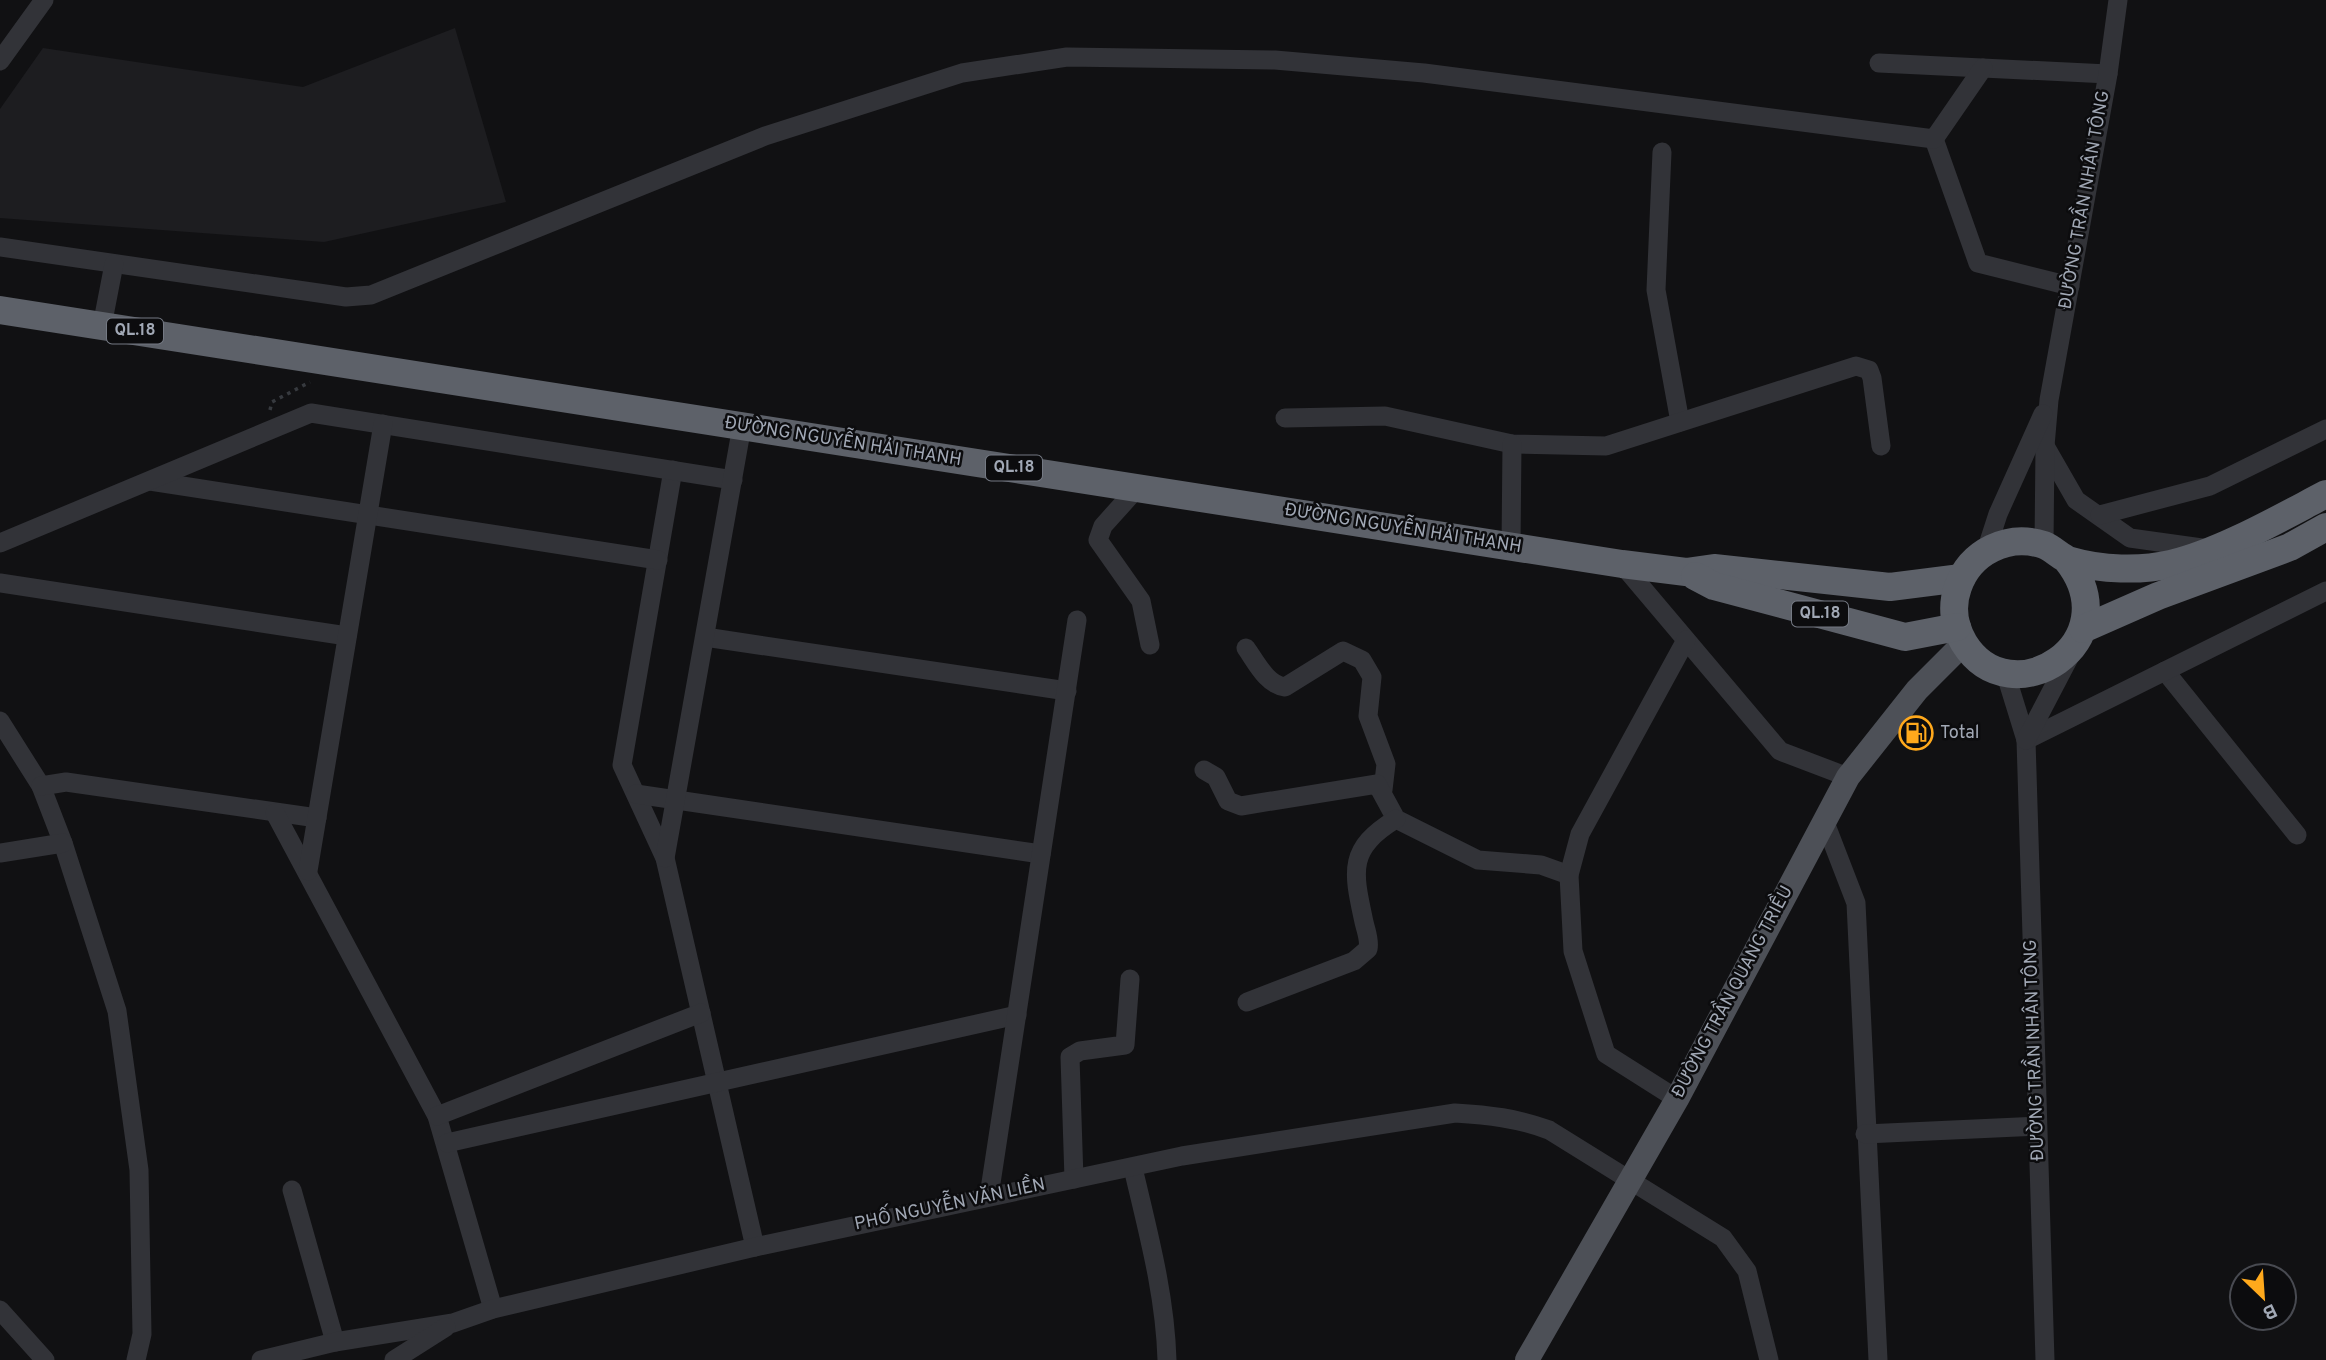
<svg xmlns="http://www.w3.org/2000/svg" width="2326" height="1360" viewBox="0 0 2326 1360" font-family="Overpass,sans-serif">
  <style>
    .built { fill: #1d1d20 }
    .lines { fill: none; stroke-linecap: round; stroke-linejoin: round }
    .path { stroke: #373a3f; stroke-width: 3.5; stroke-dasharray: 3.5 5; stroke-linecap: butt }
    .minor { stroke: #323338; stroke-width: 19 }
    .major { stroke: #4d5057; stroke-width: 24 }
    .highway { stroke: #5d6169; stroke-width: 28 }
    .labels { text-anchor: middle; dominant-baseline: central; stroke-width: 5; stroke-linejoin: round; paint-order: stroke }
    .shield { fill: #0c0c0e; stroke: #747983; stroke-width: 2 }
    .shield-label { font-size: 16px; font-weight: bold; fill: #a1a8b5 }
    .street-label { font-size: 18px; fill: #a1a8b5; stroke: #0c0c0e }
    .poi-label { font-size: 18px; fill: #a1a8b5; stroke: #0c0c0e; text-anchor: start }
  </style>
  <rect width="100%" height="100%" fill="#111113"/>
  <path class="built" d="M455 28 506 202 324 242 0 218V109L43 48 303 87Z"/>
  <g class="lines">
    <path class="path" d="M270 410 272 402 310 382"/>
    <g class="minor">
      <path d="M0 61 44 0"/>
      <path d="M1879 63 2108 74"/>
      <path d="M1934 139 1978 263 2070 286"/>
      <path d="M1662 152 1656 290 1680 422"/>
      <path d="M0 247 346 297 371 295 765 136 962 73 1067 57 1275 60 1424 73 1934 139 1983 68"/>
      <path d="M102 326 114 264"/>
      <path d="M1285 418 1385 416 1512 444 1606 446 1856 366 1869 370 1872 378 1881 446"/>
      <path d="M2045 446 2076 500 2130 538 2209 549"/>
      <path d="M673 470 622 765 665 858 755 1247"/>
      <path d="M150 481 658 560"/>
      <path d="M1138 487 1103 526 1098 540 1141 601 1150 645"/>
      <path d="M2100 515 2210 486 2326 429"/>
      <path d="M0 543 311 413 733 480"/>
      <path d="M2044 545 2045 446 2049 400 2108 74 2118 0"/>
      <path d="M1511 546 1512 444"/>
      <path d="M1986 551 1998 514 2043 414"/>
      <path d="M1622 564 1780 751 1848 777"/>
      <path d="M0 583 347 636"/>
      <path d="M705 637 1067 691"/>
      <path d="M1246 648C1256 662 1267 685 1285 687L1343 651 1362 660 1372 677 1368 716 1386 764 1383 790"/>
      <path d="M2165 671 2297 835"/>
      <path d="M2005 672 2026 740 2045 1360"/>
      <path d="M0 721 41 786 63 843 117 1011 139 1170 142 1334 136 1360"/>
      <path d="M2026 740 2326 591"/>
      <path d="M2026 740 2071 654"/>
      <path d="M1204 770 1216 777 1228 801 1241 806 1377 784 1396 819 1478 860 1541 865 1569 875"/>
      <path d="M41 786 66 782 317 818"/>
      <path d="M636 794 1041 854"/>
      <path d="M275 813 437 1116 493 1309"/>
      <path d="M1824 820 1856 903 1878 1360"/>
      <path d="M0 853 63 843"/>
      <path d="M665 858 742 426"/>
      <path d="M308 871 383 424"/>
      <path d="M1247 1002 1354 961 1368 949C1370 940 1366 931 1364 922 1353 871 1347 849 1396 819"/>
      <path d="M1677 1099 1606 1054 1573 951 1569 875 1580 834 1686 640"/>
      <path d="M437 1116 701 1013"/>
      <path d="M1865 1134 2037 1126"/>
      <path d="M447 1143 1017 1015"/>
      <path d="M1133 1168C1148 1232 1165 1294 1167 1360"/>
      <path d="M1074 1179 1070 1057 1080 1051 1125 1045 1130 979"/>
      <path d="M292 1190 335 1342"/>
      <path d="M989 1196 1077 620"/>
      <path d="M0 1310 45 1360"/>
      <path d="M261 1360 335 1342 453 1323 493 1309 755 1247 1182 1156 1455 1113C1488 1115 1517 1118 1549 1130L1723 1238 1747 1271 1769 1360"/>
      <path d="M394 1360 446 1327"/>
    </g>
    <path class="major" d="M1527 1360 1677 1099 1848 777 1917 690 1964 643"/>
    <g class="highway">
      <path d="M0 310 1622 564 1686 572 1714 568 1890 587 1961 578"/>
      <path d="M2067 560C2132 642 2011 719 1964 643 1954 626 1951 606 1958 587 1970 552 2008 533 2044 545 2054 549 2061 558 2071 561 2101 570 2141 571 2171 564 2221 552 2280 518 2326 494"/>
      <path d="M1695 576 1714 586 1905 637 1957 627"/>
      <path d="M2083 629 2158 596 2290 547 2326 527"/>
    </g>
  </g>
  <defs>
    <symbol id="fuel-ring" viewBox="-11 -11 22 22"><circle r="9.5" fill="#0c0c0e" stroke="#ffa91c" stroke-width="1.5"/><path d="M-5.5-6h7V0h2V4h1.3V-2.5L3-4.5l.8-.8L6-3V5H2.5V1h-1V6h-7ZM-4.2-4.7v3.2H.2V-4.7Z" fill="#ffa91c"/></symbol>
  </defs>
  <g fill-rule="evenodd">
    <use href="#fuel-ring" x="1897" y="714" width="38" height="38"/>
  </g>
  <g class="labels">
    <g class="shield">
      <rect x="107" y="318.5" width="56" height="25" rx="5"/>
      <rect x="986" y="455.5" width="56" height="25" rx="5"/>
      <rect x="1792" y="601.5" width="56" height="25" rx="5"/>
    </g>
    <g class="shield-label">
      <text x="135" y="331">QL.18</text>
      <text x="1014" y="468">QL.18</text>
      <text x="1820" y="614">QL.18</text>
    </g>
    <g class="street-label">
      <text transform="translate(2085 200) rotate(-80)">ĐƯỜNG TRẦN NHÂN TÔNG</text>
      <text transform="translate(843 442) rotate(9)">ĐƯỜNG NGUYỄN HẢI THANH</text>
      <text transform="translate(1403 529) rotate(9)">ĐƯỜNG NGUYỄN HẢI THANH</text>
      <text transform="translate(1733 992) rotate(-62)">ĐƯỜNG TRẦN QUANG TRIỀU</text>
      <text transform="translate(2035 1050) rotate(-92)">ĐƯỜNG TRẦN NHÂN TÔNG</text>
      <text transform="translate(950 1205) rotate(-12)">PHỐ NGUYỄN VĂN LIỀN</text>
    </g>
    <g class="poi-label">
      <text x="1940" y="733">Total</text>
    </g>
  </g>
  <g transform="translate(2263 1297) rotate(155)"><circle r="33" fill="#0c0c0e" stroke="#484a51" stroke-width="2"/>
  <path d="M0-5L12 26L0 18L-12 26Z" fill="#ffa91c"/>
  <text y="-10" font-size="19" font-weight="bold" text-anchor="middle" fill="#a1a8b5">B</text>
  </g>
</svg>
